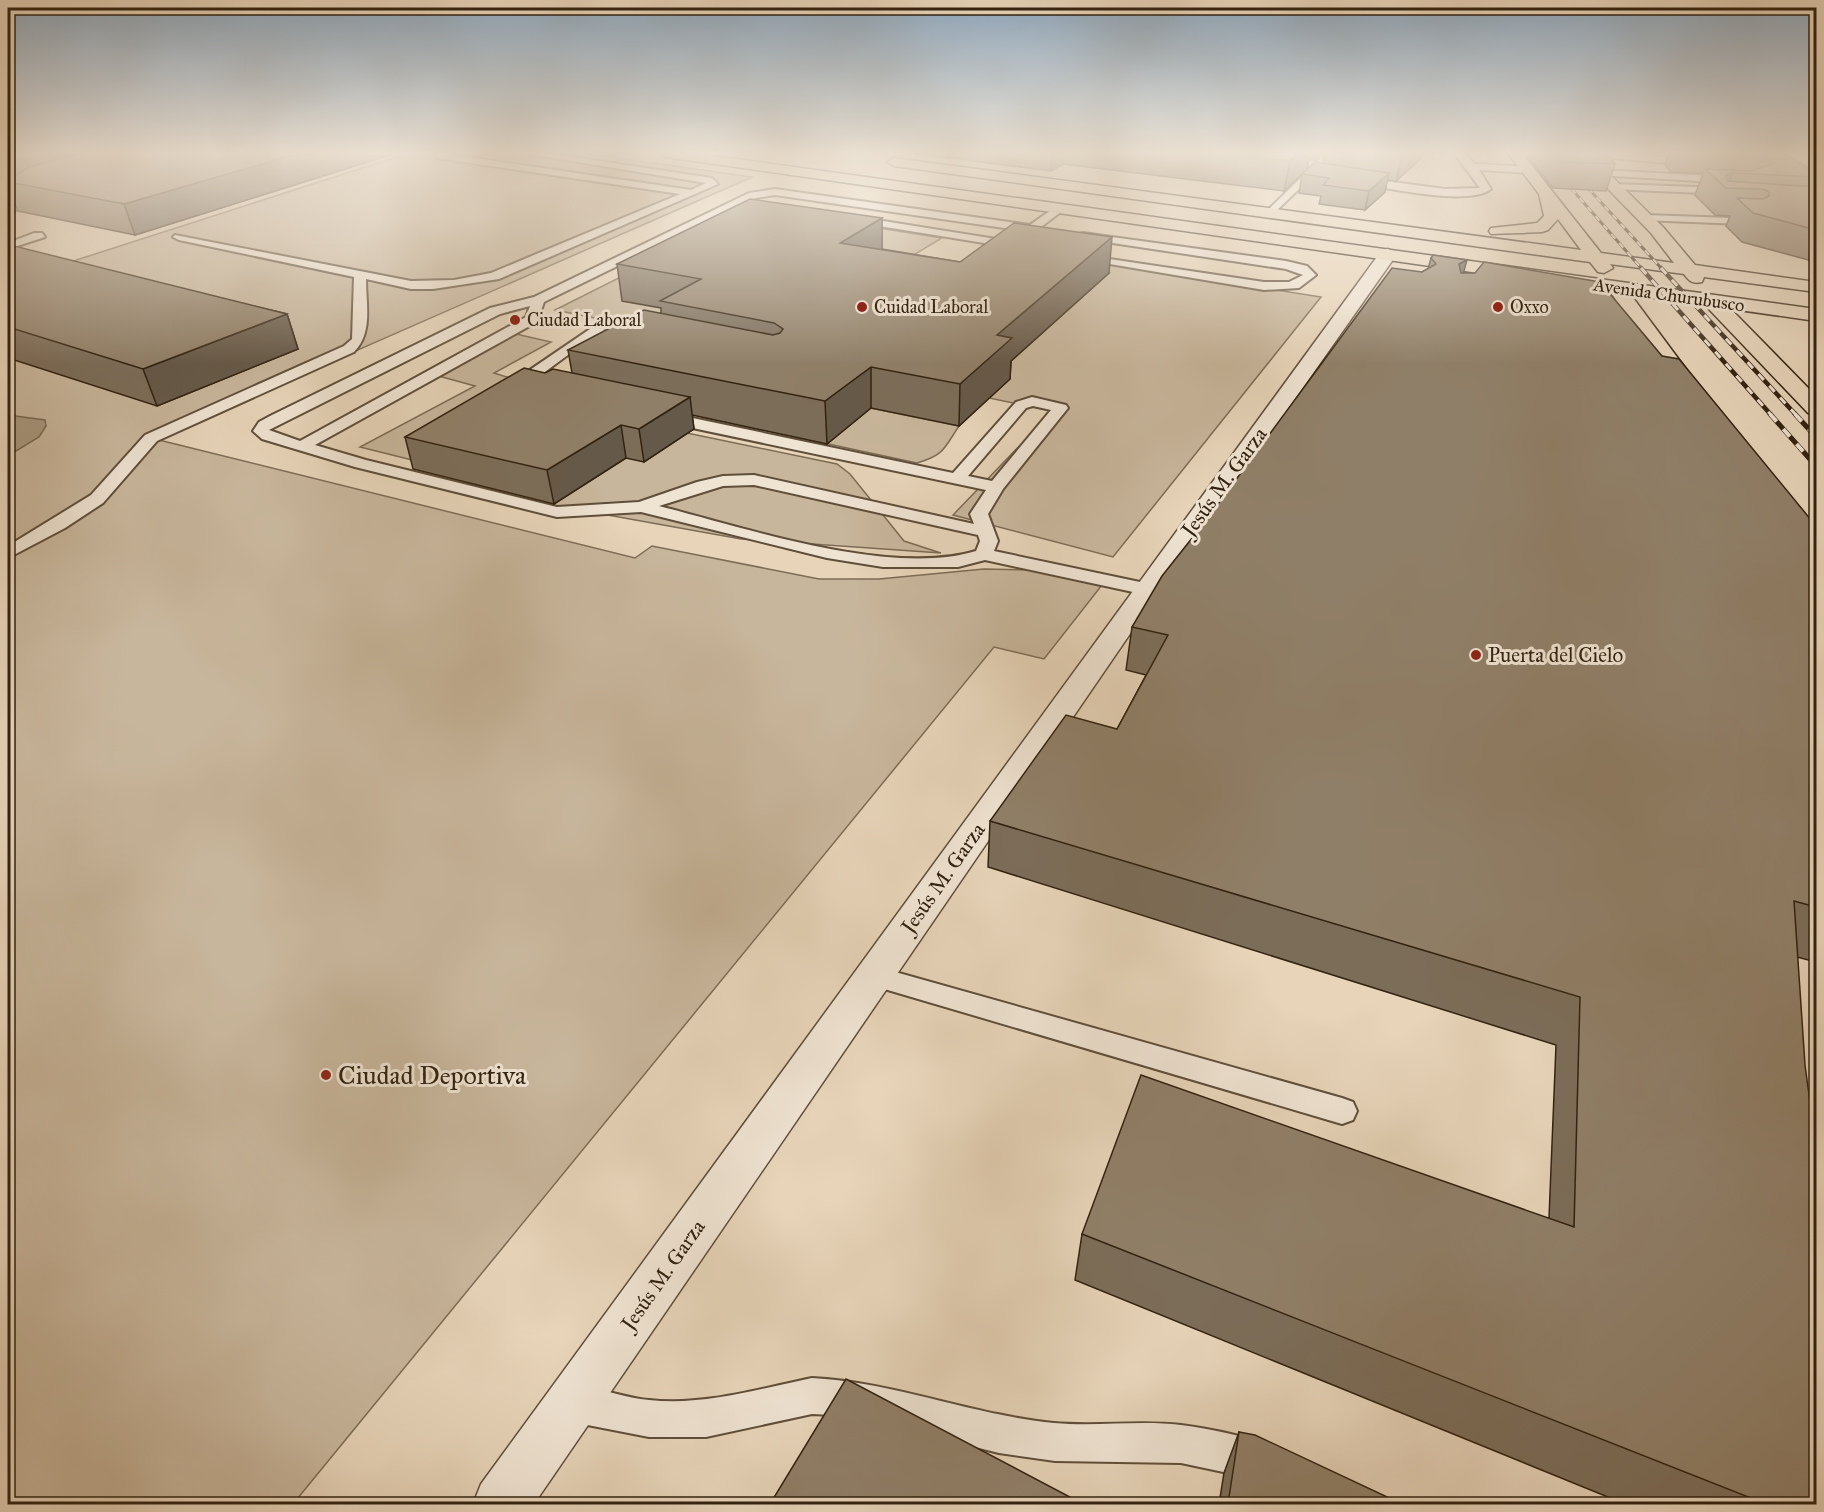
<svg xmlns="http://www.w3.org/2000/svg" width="1824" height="1512" viewBox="0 0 1824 1512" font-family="'IM FELL Great Primer',serif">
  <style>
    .green { fill: #c8b69c; stroke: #7d6c56; stroke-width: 1.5 }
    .water { fill: #a99780; stroke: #796853; stroke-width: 1.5 }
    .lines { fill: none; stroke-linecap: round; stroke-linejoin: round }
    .service-casing { stroke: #5f4e3a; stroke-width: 4 }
    .minor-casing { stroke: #5f4e3a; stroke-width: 3 }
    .primary-casing { stroke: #322210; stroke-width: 3 }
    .trunk-casing { stroke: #322210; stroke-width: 3 }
    .service { fill: #efe3d2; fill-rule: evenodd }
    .minor { fill: #efe3d2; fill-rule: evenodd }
    .primary { fill: #e7d4b9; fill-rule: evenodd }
    .trunk { fill: #e7d4b9; fill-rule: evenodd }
    .rail-far2-casing { stroke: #322210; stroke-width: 3 }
    .rail-far1-casing { stroke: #322210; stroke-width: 4.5 }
    .rail-casing { stroke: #322210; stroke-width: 5 }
    .rail-far2 { stroke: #efe3d2; stroke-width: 2; stroke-dasharray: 6; stroke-linecap: butt }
    .rail-far1 { stroke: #efe3d2; stroke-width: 3; stroke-dasharray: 8; stroke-linecap: butt }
    .rail { stroke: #efe3d2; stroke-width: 4; stroke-dasharray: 10; stroke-linecap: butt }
    .wall { fill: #7c6d59; stroke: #322210; stroke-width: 1.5 }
    .shaded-wall { fill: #655949; stroke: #322210; stroke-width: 1.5 }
    .building { fill: #907f68; stroke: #322210; stroke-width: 1.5 }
    .poi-dot { fill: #8f2418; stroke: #efe3d2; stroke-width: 2 }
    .labels { text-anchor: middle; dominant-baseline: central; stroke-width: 6; stroke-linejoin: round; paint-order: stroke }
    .far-street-label { font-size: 18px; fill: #322210; stroke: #efe3d2 }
    .far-poi-label { font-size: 18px; fill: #322210; stroke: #efe3d2; text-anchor: start }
    .street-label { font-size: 21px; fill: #322210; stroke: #efe3d2 }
    .poi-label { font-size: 21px; fill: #322210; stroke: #efe3d2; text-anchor: start }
    .near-poi-label { font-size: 26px; fill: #322210; stroke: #efe3d2; text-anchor: start }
  </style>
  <rect width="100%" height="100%" fill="#e7d4b9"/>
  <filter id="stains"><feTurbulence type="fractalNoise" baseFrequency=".00333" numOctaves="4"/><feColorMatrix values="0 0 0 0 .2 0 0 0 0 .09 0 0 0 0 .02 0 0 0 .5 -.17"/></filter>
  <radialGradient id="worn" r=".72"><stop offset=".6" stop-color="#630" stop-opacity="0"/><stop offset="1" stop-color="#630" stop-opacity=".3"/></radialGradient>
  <g class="green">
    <path d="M409 153H582L752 177 155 439 635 558 652 546 819 579H879L984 569 1031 570 1102 585 1044 659 994 647 293 1504H8V282Z"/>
    <path d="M756 209 942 238 915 254 921 271 624 300 686 313 654 330 555 310Z"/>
    <path d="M1038 253 1321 297 1113 557 953 515 1053 411 989 398Z"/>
    <path d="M516 334 551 342 494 373 687 433 837 464 850 474 904 541 941 553 741 539 552 505 587 482 424 463 360 447 475 386 435 375Z"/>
    <path d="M749 383 959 426C944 448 945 455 917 463L703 417Z"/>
  </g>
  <path class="water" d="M8 415 45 420 46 426 39 437 8 456Z"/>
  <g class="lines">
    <defs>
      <g id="service">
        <path d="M440 153 691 190 706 183 523 153H545L712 178 718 184 499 279 433 289H411L366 279C366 305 373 333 354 352L157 441 103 503 65 528 8 558V546L91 495 145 435 344 346 352 339 354 277 179 240 173 237 175 235 411 281 454 280 491 273 680 194 437 158 435 156Z"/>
        <path d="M1217 153H1243L1317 162 1326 153H1336L1271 216 1266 213 1267 211 1312 167 1222 156Z"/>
        <path d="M1454 153H1464L1475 164 1529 167 1534 170 1529 173 1479 170 1491 189C1469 207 1384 187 1355 183L1350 180 1355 177 1445 189 1480 188Z"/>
        <path d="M1588 153H1620L1697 160 1702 163 1697 166 1593 156Z"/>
        <path d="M1599 170 1732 177 1737 180 1732 183 1596 175V171Z"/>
        <path d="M1614 184 1726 188 1731 191 1726 194 1610 189 1609 187Z"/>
        <path d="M39 188 48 190 8 215V208Z"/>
        <path d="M775 189 1030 225 1057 206 1066 208 1041 227 1045 230 1039 233 775 195 756 198 544 302 537 322 315 445 366 460 557 507 639 502 697 482 723 476 754 475 974 524 970 514 986 490 664 422 656 417 664 412 953 473 1016 402 1032 397 1066 405 1068 408 1003 489 988 514 998 541 994 551 1154 585 1156 589 1154 593 1147 595 985 560 958 567H883L827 558 641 512 557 517 355 467 262 439 253 431 259 422 270 416 490 308 534 297 749 193ZM530 306 526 317 300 441 269 430 500 314ZM1033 406 1051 410 992 481 968 476 1026 408ZM754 485 978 535 980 541 976 551C891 577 746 528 659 506L723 486Z"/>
        <path d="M1646 215 1816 221V227L1642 220 1641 218Z"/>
        <path d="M852 216 1021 243 1027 246 1021 249 848 221V217Z"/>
        <path d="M34 233H42L45 237 8 249V243Z"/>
        <path d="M1083 233 1286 261 1307 266 1316 275 1299 288 1264 290 1080 259 1076 258V254L1264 282H1289L1303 275 1286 269 1079 238V234Z"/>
        <path d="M593 327 636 336 638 339 631 343 595 335 534 380 535 383 546 386 548 389 546 392 524 389 519 379 521 376Z"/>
        <path d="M874 966 1342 1098 1353 1102 1357 1111 1353 1120 1342 1124 864 983 860 976 864 969Z"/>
        <path d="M812 1378C894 1382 972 1415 1054 1423 1096 1427 1139 1420 1181 1425 1211 1429 1247 1436 1274 1448L1280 1461 1274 1474 1261 1480 1181 1463 1055 1461 999 1453 852 1416 812 1414 706 1437H649L572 1422 559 1417 554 1404 559 1391C586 1380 620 1398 649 1400 704 1406 758 1389 812 1378Z"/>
      </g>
      <path id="minor" d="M1388 249 1397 254 1158 593 534 1504H473L481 1484 1382 250Z"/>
      <g id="primary">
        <path d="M1616 282 1622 283 1700 388 1703 393 1700 398H1684L1607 287Z"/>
        <path d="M1712 295 1719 297 1816 396V414L1808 413 1705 305 1703 301 1705 297Z"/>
      </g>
      <g id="trunk">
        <path d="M658 153H693L1816 309V321L665 157Z"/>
        <path d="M1508 153H1522L1601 253 1674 263 1651 233 1573 153H1588L1663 227 1695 265 1816 282V292L1704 277 1702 282C1693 284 1690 282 1684 274L1610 264 1613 268 1604 273 1598 272 1590 262 894 166 887 162 894 158 1581 250 1558 219 1548 230 1542 232 1491 234 1489 231 1491 228 1537 223 1544 216 1539 194Z"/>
      </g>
    </defs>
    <use href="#service" class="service-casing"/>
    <use href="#minor" class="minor-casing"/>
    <use href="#primary" class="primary-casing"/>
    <use href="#trunk" class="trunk-casing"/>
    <use href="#service" class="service"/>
    <use href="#minor" class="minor"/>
    <use href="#primary" class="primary"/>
    <use href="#trunk" class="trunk"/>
    <defs>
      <g id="rail-far2">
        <path d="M1540 153 1642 269"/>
        <path d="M1556 153 1662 269"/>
      </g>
      <g id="rail-far1">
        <path d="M1641 268 1772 416"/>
        <path d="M1661 268 1797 416"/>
      </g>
      <g id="rail">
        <path d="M1770 414 1816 466"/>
        <path d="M1795 414 1816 437"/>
      </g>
    </defs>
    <use href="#rail-far2" class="rail-far2-casing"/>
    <use href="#rail-far1" class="rail-far1-casing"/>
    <use href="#rail" class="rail-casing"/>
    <use href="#rail-far2" class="rail-far2"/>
    <use href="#rail-far1" class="rail-far1"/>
    <use href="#rail" class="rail"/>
  </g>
  <g class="wall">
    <path d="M8 153H396L135 235 18 211 14 201 8 207Z"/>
    <path d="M913 153H1323L1316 160 1309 159 1307 169 1284 191 1063 164 1051 171Z"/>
    <path d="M1325 153H1427L1396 181 1387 180 1385 192 1365 210 1319 204 1321 196 1299 193 1302 174 1323 163Z"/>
    <path d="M1525 153H1604L1615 164 1606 191 1553 188Z"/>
    <path d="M1669 153H1784L1816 173V262L1742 242 1726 226 1730 216 1715 215 1695 195 1703 173 1671 172 1665 165Z"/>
    <path d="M882 218V249L960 262 1109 273 1011 361 1010 379 959 426 871 408 827 444 692 415 694 429 644 462 626 458 554 504 413 469 405 437 545 373H572L568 350 661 313V308L622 301 617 264Z"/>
    <path d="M8 248 287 314 298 349 157 406 8 358Z"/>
    <path d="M1431 258 1662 356 1816 526V962L1797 957 1816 1504H1625L1075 1280 1082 1234 1549 1218 1556 1045 988 867 990 821 1117 729 1146 675 1126 670 1132 627 1422 272 1428 269Z"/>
    <path d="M1239 1432 1402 1504H1219L1224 1473Z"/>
  </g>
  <g class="shaded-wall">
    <path d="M46 153H66L75 176 36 187 24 159Z"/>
    <path d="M300 153H396L135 235 124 204Z"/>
    <path d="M1052 153H1064L1063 164 1051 171Z"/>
    <path d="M1298 153H1310L1307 169 1284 191 1290 161Z"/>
    <path d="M1317 153H1323L1316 160Z"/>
    <path d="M1403 153H1427L1396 181Z"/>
    <path d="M11 166 18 184 8 182V168Z"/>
    <path d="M1389 173 1385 192 1365 210 1369 191Z"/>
    <path d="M1732 173 1727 188 1726 175Z"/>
    <path d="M8 186 14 201 8 207Z"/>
    <path d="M882 218V253L840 243Z"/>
    <path d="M1112 237 1109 273 1011 361 1010 379 959 426 960 384 997 335Z"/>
    <path d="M1467 260 1458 292 1459 264Z"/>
    <path d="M287 314 298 349 157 406 143 369Z"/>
    <path d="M871 367V408L827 444 825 401Z"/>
    <path d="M690 397 694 429 644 462 639 429Z"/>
    <path d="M621 425 626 458 554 504 547 470Z"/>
  </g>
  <g class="building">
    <path d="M8 153H46L24 159 8 156Z"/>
    <path d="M83 153H300L124 204 8 182V181L29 167Z"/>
    <path d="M1219 153H1298L1290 161Z"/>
    <path d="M1553 153H1604L1615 164 1561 162Z"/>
    <path d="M1757 153H1784L1816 173V177L1732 173 1726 175 1727 181 1816 187V230L1753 213 1737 198 1763 199 1769 196V192L1763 189 1726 188 1705 169 1751 171 1772 164 1765 155Z"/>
    <path d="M1315 162 1389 173 1369 191 1323 185 1329 178 1302 174Z"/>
    <path d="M750 199 882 218 840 243 960 262 1014 223 1112 237 997 335 1012 338 960 384 871 367 825 401 568 350 644 310 773 335 780 333 783 329 774 323 660 301 701 279 617 264Z"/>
    <path d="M14 246 287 314 143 369 8 327V248Z"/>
    <path d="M1433 255 1467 260 1459 264 1461 273H1475L1484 262 1600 282 1662 356 1679 359 1816 526V907L1794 901 1805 1065 1816 1147V1504H1766L1082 1234 1141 1075 1574 1227 1580 997 990 821 1066 715 1117 729 1168 635 1132 627 1162 576 1204 523 1392 268 1422 272 1436 264 1431 258Z"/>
    <path d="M524 368 545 373 553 369 690 397 639 429 621 425 547 470 405 437Z"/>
    <path d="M846 1379 1083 1504H770Z"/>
    <path d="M1239 1432 1255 1435 1402 1504H1228Z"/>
  </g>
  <linearGradient id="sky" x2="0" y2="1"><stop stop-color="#8fa8be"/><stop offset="0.42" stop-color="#f4ece0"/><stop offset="1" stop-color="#f4ece0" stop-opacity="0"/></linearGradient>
  <rect width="1824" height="364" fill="url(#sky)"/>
  <g class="poi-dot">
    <circle cx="862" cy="307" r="6"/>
    <circle cx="1498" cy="307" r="6"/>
    <circle cx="515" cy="320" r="6"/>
    <circle cx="1476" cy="655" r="6"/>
    <circle cx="326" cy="1075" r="6"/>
  </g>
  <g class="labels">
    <g class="far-street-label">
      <text transform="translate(1669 295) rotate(8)">Avenida Churubusco</text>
    </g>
    <g class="far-poi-label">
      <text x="874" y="307">Cuidad Laboral</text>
      <text x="1510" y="307">Oxxo</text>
      <text x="527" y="320">Ciudad Laboral</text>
    </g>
    <g class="street-label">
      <text transform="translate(1224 482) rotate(-54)">Jesús M. Garza</text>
      <text transform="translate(943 878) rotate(-55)">Jesús M. Garza</text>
      <text transform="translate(663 1275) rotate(-55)">Jesús M. Garza</text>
    </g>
    <g class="poi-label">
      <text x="1488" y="655">Puerta del Cielo</text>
    </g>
    <g class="near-poi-label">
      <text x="338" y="1075">Ciudad Deportiva</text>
    </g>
  </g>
  <rect width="1824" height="1512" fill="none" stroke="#e7d4b9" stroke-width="30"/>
  <rect x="9" y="9" width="1806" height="1494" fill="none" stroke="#322210" stroke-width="3"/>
  <rect x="15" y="15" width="1794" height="1482" fill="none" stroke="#322210" stroke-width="1.5"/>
  <rect width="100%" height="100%" filter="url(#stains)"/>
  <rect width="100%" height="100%" fill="url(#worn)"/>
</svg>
